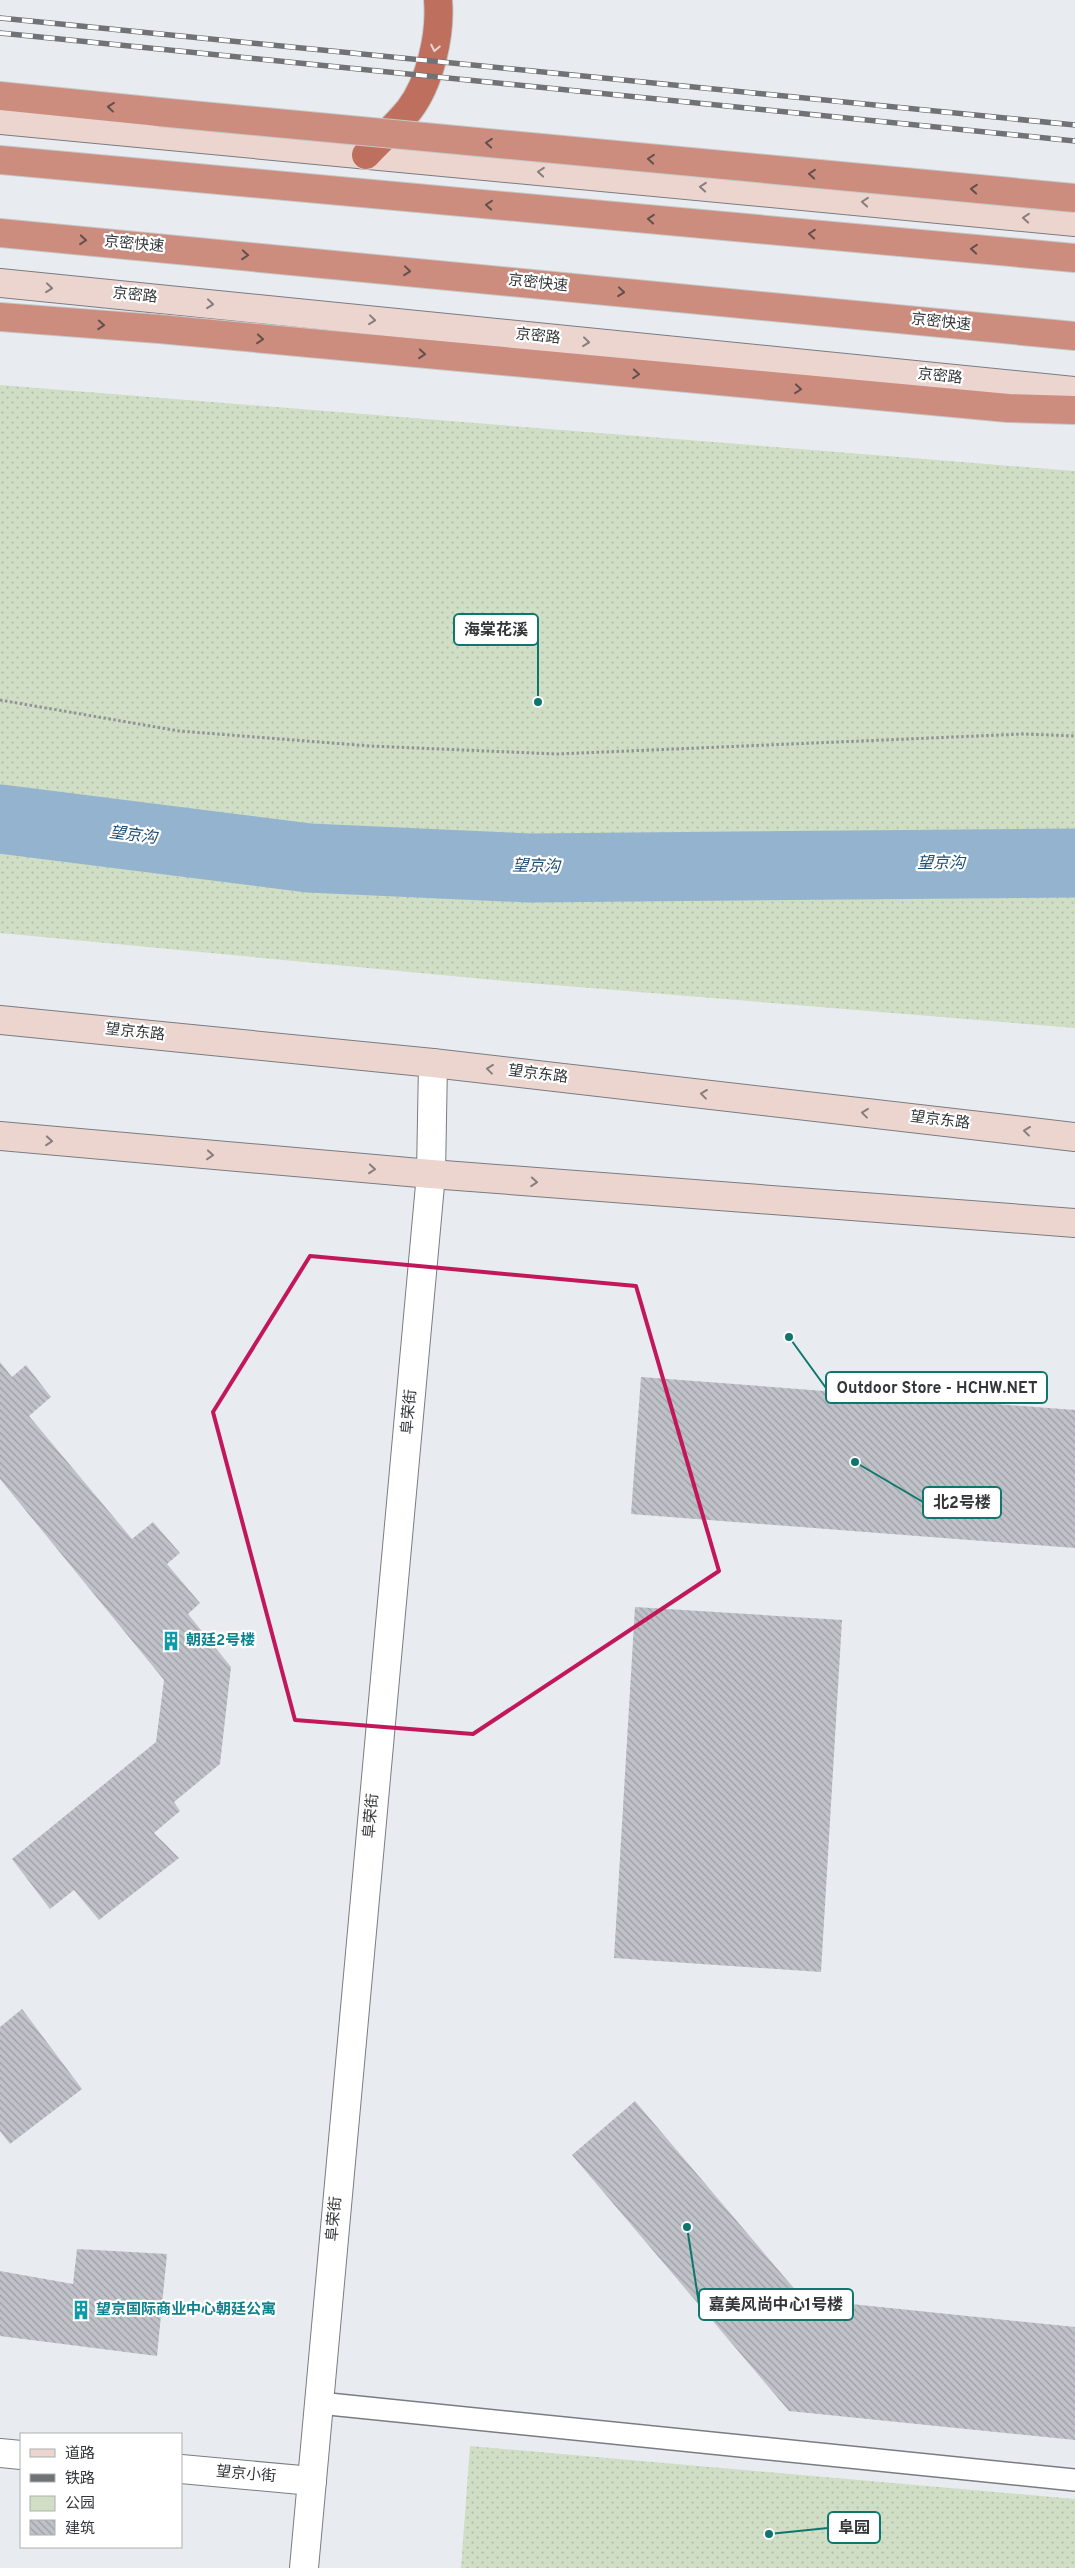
<svg xmlns="http://www.w3.org/2000/svg" width="1075" height="2568" viewBox="0 0 1075 2568" font-family="Overpass,'Noto Sans SC',sans-serif">
  <style>
    .green { fill: url(#green-dots) }
    .lines { fill: none; stroke-linecap: round; stroke-linejoin: round }
    .river { stroke: #94b3cf; stroke-width: 69 }
    .building { fill: url(#building-back-hatch) }
    .service-casing { stroke: #797c81; stroke-width: 24 }
    .minor-casing { stroke: #797c81; stroke-width: 30 }
    .tertiary-casing { stroke: #797c81; stroke-width: 30 }
    .secondary-casing { stroke: #797c81; stroke-width: 30 }
    .trunk-casing { stroke: #c6c7c7; stroke-width: 30 }
    .motorway-casing { stroke: #c6c7c7; stroke-width: 30 }
    .path { stroke: #919497; stroke-width: 3; stroke-dasharray: 2.5 2.5; stroke-linecap: butt }
    .service { stroke: #fff; stroke-width: 21 }
    .minor { stroke: #fff; stroke-width: 28 }
    .tertiary { stroke: #fff; stroke-width: 28 }
    .secondary { stroke: #ecd4cf; stroke-width: 28 }
    .trunk { stroke: #cc8c7e; stroke-width: 28 }
    .motorway { stroke: #bf6f5e; stroke-width: 28 }
    .rail-casing { stroke: #707275; stroke-width: 5.5 }
    .rail { stroke: #fff; stroke-width: 4; stroke-dasharray: 11; stroke-linecap: butt }
    .trunk-bridge-casing { stroke: #c6c7c7; stroke-width: 30; stroke-linecap: butt }
    .trunk-bridge { stroke: #cc8c7e; stroke-width: 28 }
    .oneway { stroke: #ecd4cf }
    .oneway2 { stroke: #62504d }
    .oneway3 { stroke: #877d7c }
    .marked { fill: none; stroke: #c2185b; stroke-width: 4; stroke-linejoin: round }
    .labels { text-anchor: middle; dominant-baseline: central; stroke-width: 4.5; stroke-linejoin: round; paint-order: stroke }
    .street-label { font-size: 15px; fill: #343638; stroke: #fff }
    .culture-label { font-size: 15px; font-weight: bold; fill: #0d838f; stroke: #fff; text-anchor: start }
    .water-label { font-size: 16px; font-style: italic; fill: #1c4d73; stroke: #fff }
    .leader { fill: none; stroke: #0f766e; stroke-width: 2 }
    .callout-dot { fill: #0f766e; stroke: #fff; stroke-width: 2 }
    .callout { fill: #fff; stroke: #0f766e; stroke-width: 2 }
    .callout-label { font-size: 16px; text-anchor: middle; font-weight: bold; fill: #343638 }
  </style>
  <defs>
    <pattern id="green-dots" width="8" height="8" patternUnits="userSpaceOnUse" patternTransform="scale(1.25)"><rect width="8" height="8" fill="#cfdec4"/><path d="M2 2h.1M6 6h.1" fill="none" stroke="#b2bfa9" stroke-width="1.8" stroke-linecap="round"/></pattern>
    <pattern id="building-back-hatch" width="6" height="6" patternUnits="userSpaceOnUse" patternTransform="scale(1.25)"><rect width="6" height="6" fill="#bfc2c8"/><path d="M-1 5l2 2M0 0l6 6M5-1l2 2" fill="none" stroke="#9c9ea3"/></pattern>
  </defs>
  <rect width="100%" height="100%" fill="#e8ecf1"/>
  <g class="green">
    <path d="M0 385 1075 471V1028L505 981 0 933Z"/>
    <path d="M470 2446 1075 2499V2568H461Z"/>
  </g>
  <g class="lines">
    <path class="river" d="M0 819 309 858 530 868 1075 863"/>
  </g>
  <g class="building">
    <path d="M0 1362 12 1377 26 1365 51 1397 29 1416 132 1539 153 1522 180 1553 167 1564 200 1603 188 1614 231 1667 220 1764 174 1802 180 1811 154 1833 179 1858 99 1920 74 1890 50 1909 12 1859 156 1742 164 1680 0 1479Z"/>
    <path d="M641 1377 1075 1410V1548L631 1514Z"/>
    <path d="M635 1607 842 1620 821 1972 614 1958Z"/>
    <path d="M22 2009 82 2089 10 2144 0 2131V2027Z"/>
    <path d="M635 2101 803 2299 1075 2327V2440L789 2411 572 2155Z"/>
    <path d="M77 2249 167 2254 157 2356 0 2336V2271L73 2284Z"/>
  </g>
  <g class="lines">
    <defs>
      <path id="service" d="M319 2403 1075 2480"/>
      <g id="minor">
        <path d="M0 2453 21 2455"/>
        <path d="M181 2469 312 2481"/>
      </g>
      <path id="tertiary" d="M304 2568 431 1174 433 1063"/>
      <g id="secondary">
        <path d="M0 120 1075 222"/>
        <path d="M0 283 1075 391"/>
        <path d="M0 1020 433 1063 1075 1137"/>
        <path d="M0 1136 431 1174 1075 1223"/>
      </g>
      <g id="trunk">
        <path d="M0 96 159 112"/>
        <path d="M0 160 1075 258"/>
        <path d="M0 233 1075 336"/>
        <path d="M0 317 159 329 1008 408 1075 410"/>
      </g>
      <path id="motorway" d="M366 155C380 140 396 126 409 110 430 83 441 34 438 0"/>
    </defs>
    <use href="#service" class="service-casing"/>
    <use href="#minor" class="minor-casing"/>
    <use href="#tertiary" class="tertiary-casing"/>
    <use href="#secondary" class="secondary-casing"/>
    <use href="#trunk" class="trunk-casing"/>
    <use href="#motorway" class="motorway-casing"/>
    <path class="path" d="M0 700 179 731 370 746 557 754 1024 734 1075 736"/>
    <use href="#service" class="service"/>
    <use href="#minor" class="minor"/>
    <use href="#tertiary" class="tertiary"/>
    <use href="#secondary" class="secondary"/>
    <use href="#trunk" class="trunk"/>
    <use href="#motorway" class="motorway"/>
    <defs>
      <g id="rail">
        <path d="M0 18 1075 125"/>
        <path d="M0 33 1075 141"/>
      </g>
    </defs>
    <use href="#rail" class="rail-casing"/>
    <use href="#rail" class="rail"/>
    <defs>
      <path id="trunk-bridge" d="M159 112 1075 198"/>
    </defs>
    <use href="#trunk-bridge" class="trunk-bridge-casing"/>
    <use href="#trunk-bridge" class="trunk-bridge"/>
  </g>
  <defs><path id="oneway-chevron" d="M-2-3.5L2.5 0L-2 3.5" fill="none" stroke-width="1.6" stroke-linecap="round" stroke-linejoin="round" transform="scale(1.25)"/></defs>
  <use class="oneway" href="#oneway-chevron" transform="translate(435 48) rotate(101)"/>
  <g class="oneway2">
    <use href="#oneway-chevron" transform="translate(111 107) rotate(-174)"/>
    <use href="#oneway-chevron" transform="translate(489 143) rotate(-175)"/>
    <use href="#oneway-chevron" transform="translate(651 159) rotate(-175)"/>
    <use href="#oneway-chevron" transform="translate(812 174) rotate(-175)"/>
    <use href="#oneway-chevron" transform="translate(974 189) rotate(-175)"/>
    <use href="#oneway-chevron" transform="translate(489 205) rotate(-175)"/>
    <use href="#oneway-chevron" transform="translate(651 219) rotate(-175)"/>
    <use href="#oneway-chevron" transform="translate(812 234) rotate(-175)"/>
    <use href="#oneway-chevron" transform="translate(83 240) rotate(5)"/>
    <use href="#oneway-chevron" transform="translate(974 249) rotate(-175)"/>
    <use href="#oneway-chevron" transform="translate(245 255) rotate(5)"/>
    <use href="#oneway-chevron" transform="translate(407 271) rotate(6)"/>
    <use href="#oneway-chevron" transform="translate(621 292) rotate(6)"/>
    <use href="#oneway-chevron" transform="translate(101 325) rotate(4)"/>
    <use href="#oneway-chevron" transform="translate(260 339) rotate(5)"/>
    <use href="#oneway-chevron" transform="translate(422 354) rotate(5)"/>
    <use href="#oneway-chevron" transform="translate(636 374) rotate(5)"/>
    <use href="#oneway-chevron" transform="translate(798 389) rotate(5)"/>
  </g>
  <g class="oneway3">
    <use href="#oneway-chevron" transform="translate(541 172) rotate(-175)"/>
    <use href="#oneway-chevron" transform="translate(703 187) rotate(-175)"/>
    <use href="#oneway-chevron" transform="translate(865 202) rotate(-175)"/>
    <use href="#oneway-chevron" transform="translate(1026 218) rotate(-175)"/>
    <use href="#oneway-chevron" transform="translate(49 288) rotate(6)"/>
    <use href="#oneway-chevron" transform="translate(210 304) rotate(6)"/>
    <use href="#oneway-chevron" transform="translate(372 320) rotate(6)"/>
    <use href="#oneway-chevron" transform="translate(586 342) rotate(6)"/>
    <use href="#oneway-chevron" transform="translate(490 1069) rotate(-173)"/>
    <use href="#oneway-chevron" transform="translate(704 1094) rotate(-173)"/>
    <use href="#oneway-chevron" transform="translate(865 1113) rotate(-173)"/>
    <use href="#oneway-chevron" transform="translate(1027 1131) rotate(-173)"/>
    <use href="#oneway-chevron" transform="translate(49 1141) rotate(5)"/>
    <use href="#oneway-chevron" transform="translate(210 1155) rotate(5)"/>
    <use href="#oneway-chevron" transform="translate(372 1169) rotate(5)"/>
    <use href="#oneway-chevron" transform="translate(534 1182) rotate(4)"/>
  </g>
  <path class="marked" d="M310 1256 636 1286 719 1571 473 1734 295 1720 213 1412Z"/>
  <defs>
    <symbol id="building-bare" viewBox="-9 -9 18 18"><path d="M-4-6H4V6H1V3H-1V6H-4ZM-2.5-4.3h1.7v1.8h-1.7ZM.8-4.3h1.7v1.8H.8ZM-2.5-1h1.7V.8h-1.7ZM.8-1h1.7V.8H.8Z" fill="#0f9aa8" stroke="#fff" stroke-width="2.5" paint-order="stroke"/></symbol>
  </defs>
  <g fill-rule="evenodd">
    <use href="#building-bare" x="157" y="1627" width="28" height="28"/>
    <use href="#building-bare" x="67" y="2296" width="28" height="28"/>
  </g>
  <g class="labels">
    <g class="street-label">
      <text transform="translate(134 245) rotate(5)">京密快速</text>
      <text transform="translate(538 284) rotate(6)">京密快速</text>
      <text transform="translate(135 296) rotate(6)">京密路</text>
      <text transform="translate(941 323) rotate(6)">京密快速</text>
      <text transform="translate(538 337) rotate(6)">京密路</text>
      <text transform="translate(940 377) rotate(6)">京密路</text>
      <text transform="translate(135 1033) rotate(6)">望京东路</text>
      <text transform="translate(538 1075) rotate(7)">望京东路</text>
      <text transform="translate(940 1121) rotate(7)">望京东路</text>
      <text transform="translate(410 1412) rotate(-85)">阜荣街</text>
      <text transform="translate(372 1816) rotate(-85)">阜荣街</text>
      <text transform="translate(335 2219) rotate(-85)">阜荣街</text>
      <text transform="translate(246 2475) rotate(5)">望京小街</text>
    </g>
    <g class="culture-label">
      <text x="186" y="1641">朝廷2号楼</text>
      <text x="96" y="2310">望京国际商业中心朝廷公寓</text>
    </g>
    <g class="water-label">
      <text transform="translate(133 836) rotate(7)">望京沟</text>
      <text x="941" y="864">望京沟</text>
      <text transform="translate(536 867) rotate(1)">望京沟</text>
    </g>
  </g>
  <path class="leader" d="M538 702L538 630M789 1337L826 1388M855 1462L923 1502M687 2227L699 2304M769 2534L828 2528"/>
  <g class="callout-dot">
    <circle cx="538" cy="702" r="5"/>
    <circle cx="789" cy="1337" r="5"/>
    <circle cx="855" cy="1462" r="5"/>
    <circle cx="687" cy="2227" r="5"/>
    <circle cx="769" cy="2534" r="5"/>
  </g>
  <g class="callout">
    <rect x="454" y="614" width="84" height="31" rx="5"/>
    <rect x="826" y="1372" width="221" height="31" rx="5"/>
    <rect x="923" y="1487" width="78" height="31" rx="5"/>
    <rect x="699" y="2289" width="154" height="31" rx="5"/>
    <rect x="828" y="2512" width="52" height="31" rx="5"/>
  </g>
  <g class="callout-label">
    <text x="496" y="635">海棠花溪</text>
    <text x="937" y="1393">Outdoor Store - HCHW.NET</text>
    <text x="962" y="1508">北2号楼</text>
    <text x="776" y="2310">嘉美风尚中心1号楼</text>
    <text x="854" y="2533">阜园</text>
  </g>
  <rect x="20" y="2433" width="162" height="115" fill="#ffffff" stroke="#aeafaf"/>
  <rect x="30" y="2449" width="25" height="8" fill="#ecd4cf" stroke="#aeafaf"/>
  <text x="65" y="2458" font-size="15" fill="#343638">道路</text>
  <rect x="30" y="2474" width="25" height="8" fill="#707275" stroke="#aeafaf"/>
  <text x="65" y="2483" font-size="15" fill="#343638">铁路</text>
  <rect x="30" y="2496" width="25" height="15" fill="#cfdec4" stroke="#aeafaf"/>
  <text x="65" y="2508" font-size="15" fill="#343638">公园</text>
  <rect x="30" y="2520" width="25" height="15" fill="url(#building-back-hatch)" stroke="#aeafaf"/>
  <text x="65" y="2533" font-size="15" fill="#343638">建筑</text>
</svg>
